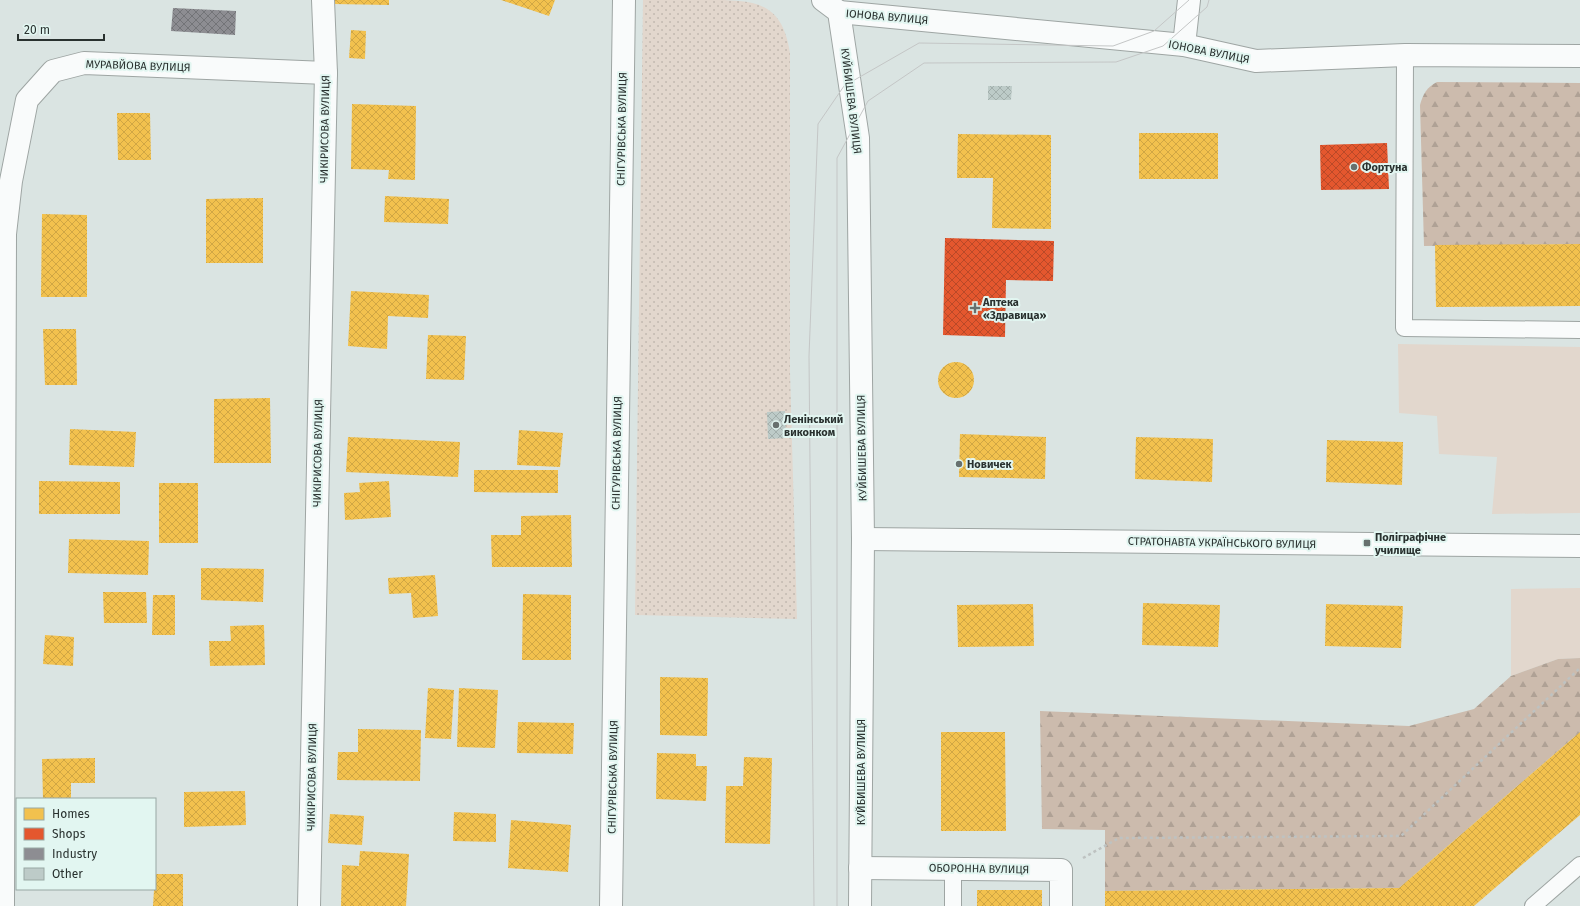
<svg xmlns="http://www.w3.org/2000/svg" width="1580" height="906" viewBox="0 0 1580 906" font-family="'Fira Sans',sans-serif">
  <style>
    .grass { fill: #e2d7cd }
    .forest { fill: url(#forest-firs) }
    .park { fill: url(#park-dots) }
    .homes { fill: url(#homes-cross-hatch) }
    .shops { fill: url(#shops-cross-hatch) }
    .industry { fill: url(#industry-cross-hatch) }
    .building { fill: url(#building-cross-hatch) }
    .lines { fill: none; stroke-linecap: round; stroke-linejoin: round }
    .lane-casing { stroke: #9ea5a3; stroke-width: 18 }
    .street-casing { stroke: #9ea5a3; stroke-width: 24 }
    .secondary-casing { stroke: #9ea5a3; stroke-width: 24 }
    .path { stroke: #bec2c1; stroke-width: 2.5; stroke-dasharray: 3 3; stroke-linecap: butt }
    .lane { stroke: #f9fbfb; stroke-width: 16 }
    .street { stroke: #f9fbfb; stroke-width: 22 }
    .secondary { stroke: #f9fbfb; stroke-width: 22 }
    .tram { stroke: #c4c6c6; stroke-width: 1 }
    .poi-dot { fill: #67706e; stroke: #e2f6f1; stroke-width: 1.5 }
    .labels { text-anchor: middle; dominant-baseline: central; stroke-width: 4; stroke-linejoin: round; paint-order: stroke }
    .street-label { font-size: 11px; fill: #29312f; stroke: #e2f6f1 }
    .poi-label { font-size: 11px; font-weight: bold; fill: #29312f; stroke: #e2f6f1; text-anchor: start }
  </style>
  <defs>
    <pattern id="forest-firs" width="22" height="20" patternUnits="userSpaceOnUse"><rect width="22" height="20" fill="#ccbbad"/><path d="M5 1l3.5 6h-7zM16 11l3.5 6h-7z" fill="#afa195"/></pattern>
    <pattern id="park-dots" width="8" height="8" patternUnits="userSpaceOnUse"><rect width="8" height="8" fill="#e2d7cd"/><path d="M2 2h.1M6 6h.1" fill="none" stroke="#c2b9b0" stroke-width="1.8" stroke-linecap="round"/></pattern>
    <pattern id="homes-cross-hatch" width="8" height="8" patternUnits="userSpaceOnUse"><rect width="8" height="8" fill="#f2c14e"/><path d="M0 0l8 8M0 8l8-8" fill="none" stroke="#d0a644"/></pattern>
    <pattern id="shops-cross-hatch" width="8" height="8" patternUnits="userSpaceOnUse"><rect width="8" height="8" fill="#e4572e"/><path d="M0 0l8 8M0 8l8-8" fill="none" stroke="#b94928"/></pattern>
    <pattern id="industry-cross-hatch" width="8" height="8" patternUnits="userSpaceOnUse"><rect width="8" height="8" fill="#8d8d92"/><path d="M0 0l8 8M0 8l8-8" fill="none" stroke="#737478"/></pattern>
    <pattern id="building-cross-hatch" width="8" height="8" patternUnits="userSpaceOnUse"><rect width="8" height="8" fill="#bdcbc8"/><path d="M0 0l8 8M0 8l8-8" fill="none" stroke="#a2afac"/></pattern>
  </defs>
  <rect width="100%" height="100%" fill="#dae4e2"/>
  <g class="grass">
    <path d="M1398 344 1580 347V513L1492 514 1497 457 1439 454 1437 416 1399 413Z"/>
    <path d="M1580 588V658L1558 659 1511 676V589Z"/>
  </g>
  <g class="forest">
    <path d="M1437 82 1580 83V244L1424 246 1420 105C1423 94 1427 87 1437 82Z"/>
    <path d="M1580 658V732L1399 888 1105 891V830L1042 829 1040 711 1409 726 1474 709 1511 676 1558 659Z"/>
  </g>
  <path class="park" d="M643 0C664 0 686 0 707 0 753 0 782 0 790 53V372L797 619 635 615Z"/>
  <g class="homes">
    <path d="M334 0H389V5L334 4Z"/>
    <path d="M501 0H555L549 16Z"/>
    <path d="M351 30 366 31 365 59 349 58Z"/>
    <path d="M352 104 416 106 415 180 388 179 389 170 351 169Z"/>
    <path d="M117 113H150L151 160H118Z"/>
    <rect x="1139" y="133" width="79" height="46"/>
    <path d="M958 134 1051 135V229L992 228 993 178H957Z"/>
    <path d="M385 196 449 199 448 224 384 222Z"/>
    <path d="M263 198V263H206V199Z"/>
    <path d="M42 214 87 215V297H41Z"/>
    <path d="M1580 244V306L1436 307 1435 245Z"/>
    <path d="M351 291 429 295 428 318 388 316 387 349 348 346Z"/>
    <path d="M43 329H76L77 385H45Z"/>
    <path d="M428 335 466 336 464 380 426 379Z"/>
    <circle cx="956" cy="380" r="18"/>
    <path d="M270 398 271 463H214V399Z"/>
    <path d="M70 429 136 432 134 467 69 465Z"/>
    <path d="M519 430 563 433 560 467 517 465Z"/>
    <path d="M960 434 1046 437 1045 479 959 477Z"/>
    <path d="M348 437 460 442 458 477 346 472Z"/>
    <path d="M1136 437 1213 439 1212 482 1135 479Z"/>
    <path d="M1327 440 1403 442 1402 485 1326 482Z"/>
    <path d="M474 470H558V493L474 492Z"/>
    <path d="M39 481 120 482V514H39Z"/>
    <path d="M389 481 391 517 345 520 344 493 360 492 359 483Z"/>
    <rect x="159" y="483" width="39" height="60"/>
    <path d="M571 515 572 567H492L491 535H521V516Z"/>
    <path d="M69 539 149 541 148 575 68 573Z"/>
    <path d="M201 568 264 569 263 602 201 600Z"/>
    <path d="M435 575 438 616 413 618 411 593 389 594 388 578Z"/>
    <path d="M103 592H146L147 623H104Z"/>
    <path d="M523 594 571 595V660H522Z"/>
    <path d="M153 595H175V635H152Z"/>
    <path d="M1143 603 1220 605 1218 647 1142 645Z"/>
    <path d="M1033 604 1034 646 958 647 957 605Z"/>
    <path d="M1326 604 1403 606 1401 648 1325 646Z"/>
    <path d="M264 625 265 665 210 666 209 641H231L230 626Z"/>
    <path d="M45 635 74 637 73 666 43 664Z"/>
    <path d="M660 677 708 678 707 736 660 735Z"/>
    <path d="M428 688 454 690 451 739 425 738Z"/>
    <path d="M459 688 498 690 495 748 457 747Z"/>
    <path d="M518 722 574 723 573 754 517 753Z"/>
    <path d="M358 729 421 730 420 781 337 780 338 752H358Z"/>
    <path d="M941 732H1005L1006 831H941Z"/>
    <path d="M1580 732V815L1474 906H1105V891L1399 888Z"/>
    <path d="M657 753 696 754V766H707L706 801 656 799Z"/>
    <path d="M744 757 772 758 770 844 725 843 726 786H743Z"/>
    <path d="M95 758V783H71V799H43L42 759Z"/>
    <path d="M245 791 246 825 184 827V792Z"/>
    <path d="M454 812 496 814V842L453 841Z"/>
    <path d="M330 814 364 816 362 845 328 843Z"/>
    <path d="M511 820 571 825 568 872 508 868Z"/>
    <path d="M360 851 409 854 406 906H341L342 865 359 866Z"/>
    <path d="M155 874H183V906H153Z"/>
    <rect x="977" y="890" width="65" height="16"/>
  </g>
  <g class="shops">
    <path d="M1387 143 1389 189 1321 190 1320 145Z"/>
    <path d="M945 238 1054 241 1053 281 1006 280 1005 337 943 335Z"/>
  </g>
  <path class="industry" d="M173 8 236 11 235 35 171 31Z"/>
  <g class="building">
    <path d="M988 86H1012L1011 100H988Z"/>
    <path d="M785 411 786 438 768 439 767 412Z"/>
  </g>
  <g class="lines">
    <defs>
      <g id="lane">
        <path d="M1405 55 1404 328 1580 330"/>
        <path d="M953 868V906"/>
        <path d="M1533 906 1580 865"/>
      </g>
      <g id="street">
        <path d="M1184 45 1189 0"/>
        <path d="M863 539 1580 546"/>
        <path d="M860 868 1061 870V906"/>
        <path d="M3 906 5 234 11 181 27 100 53 71 84 63 326 73"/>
        <path d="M309 906 326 73 323 0"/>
        <path d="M611 906 624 0"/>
      </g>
      <g id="secondary">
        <path d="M823 0 839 12 858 138 863 539 860 906"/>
        <path d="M839 12 1184 45 1256 61 1405 55 1580 56"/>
      </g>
    </defs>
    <use href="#lane" class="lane-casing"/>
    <use href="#street" class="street-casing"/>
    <use href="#secondary" class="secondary-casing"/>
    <path class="path" d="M1083 858 1119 838 1401 836 1580 668"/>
    <use href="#lane" class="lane"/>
    <use href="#street" class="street"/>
    <use href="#secondary" class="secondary"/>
    <g class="tram">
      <path d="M814 906 809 356 818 124 844 86 919 43 1113 46 1154 31 1189 0"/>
      <path d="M837 906V158L868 101 924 63 1116 62 1163 46 1207 7 1209 0"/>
    </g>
  </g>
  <g class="poi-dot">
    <circle cx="1354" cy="167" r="4"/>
    <path d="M973 302h4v4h4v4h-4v4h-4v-4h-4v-4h4z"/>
    <circle cx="776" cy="425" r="4"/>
    <circle cx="959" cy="464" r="4"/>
    <rect x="1363" y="539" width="8" height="8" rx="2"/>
  </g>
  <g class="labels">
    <g class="street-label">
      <text transform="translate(887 17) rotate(5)">ІОНОВА ВУЛИЦЯ</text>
      <text transform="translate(1209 52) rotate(11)">ІОНОВА ВУЛИЦЯ</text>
      <text transform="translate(138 66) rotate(2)">МУРАВЙОВА ВУЛИЦЯ</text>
      <text transform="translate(851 101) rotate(83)">КУЙБИШЕВА ВУЛИЦЯ</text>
      <text transform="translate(325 129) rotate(-89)">ЧИКІРИСОВА ВУЛИЦЯ</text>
      <text transform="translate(622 129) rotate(-89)">СНІГУРІВСЬКА ВУЛИЦЯ</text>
      <text transform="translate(862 448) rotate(-91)">КУЙБИШЕВА ВУЛИЦЯ</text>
      <text transform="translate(318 453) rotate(-89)">ЧИКІРИСОВА ВУЛИЦЯ</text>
      <text transform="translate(617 453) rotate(-89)">СНІГУРІВСЬКА ВУЛИЦЯ</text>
      <text transform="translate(1222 543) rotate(1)">СТРАТОНАВТА УКРАЇНСЬКОГО ВУЛИЦЯ</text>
      <text transform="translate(861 772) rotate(-90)">КУЙБИШЕВА ВУЛИЦЯ</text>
      <text transform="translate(312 777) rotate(-89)">ЧИКІРИСОВА ВУЛИЦЯ</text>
      <text transform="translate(613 777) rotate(-89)">СНІГУРІВСЬКА ВУЛИЦЯ</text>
      <text transform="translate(979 869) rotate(1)">ОБОРОННА ВУЛИЦЯ</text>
    </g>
    <g class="poi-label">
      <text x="1362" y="167">Фортуна</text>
      <text x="983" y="302">Аптека<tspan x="983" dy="13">«Здравица»</tspan></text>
      <text x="784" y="419">Ленінський<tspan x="784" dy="13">виконком</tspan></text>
      <text x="967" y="464">Новичек</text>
      <text x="1375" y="537">Поліграфічне<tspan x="1375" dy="13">училище</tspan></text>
    </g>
  </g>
  <rect x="16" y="798" width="140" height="92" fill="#e2f6f1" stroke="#98a7a3"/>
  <rect x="24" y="808" width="20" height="12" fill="#f2c14e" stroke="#98a7a3"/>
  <text x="52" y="818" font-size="12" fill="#29312f">Homes</text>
  <rect x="24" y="828" width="20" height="12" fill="#e4572e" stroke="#98a7a3"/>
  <text x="52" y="838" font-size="12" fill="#29312f">Shops</text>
  <rect x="24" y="848" width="20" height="12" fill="#8d8d92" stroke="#98a7a3"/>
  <text x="52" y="858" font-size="12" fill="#29312f">Industry</text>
  <rect x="24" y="868" width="20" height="12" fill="#bdcbc8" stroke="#98a7a3"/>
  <text x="52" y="878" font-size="12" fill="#29312f">Other</text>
  <path d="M18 34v6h86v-6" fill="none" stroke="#29312f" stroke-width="2"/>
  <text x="24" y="34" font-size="12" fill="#29312f" stroke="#e2f6f1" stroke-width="3" paint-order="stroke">20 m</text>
</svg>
